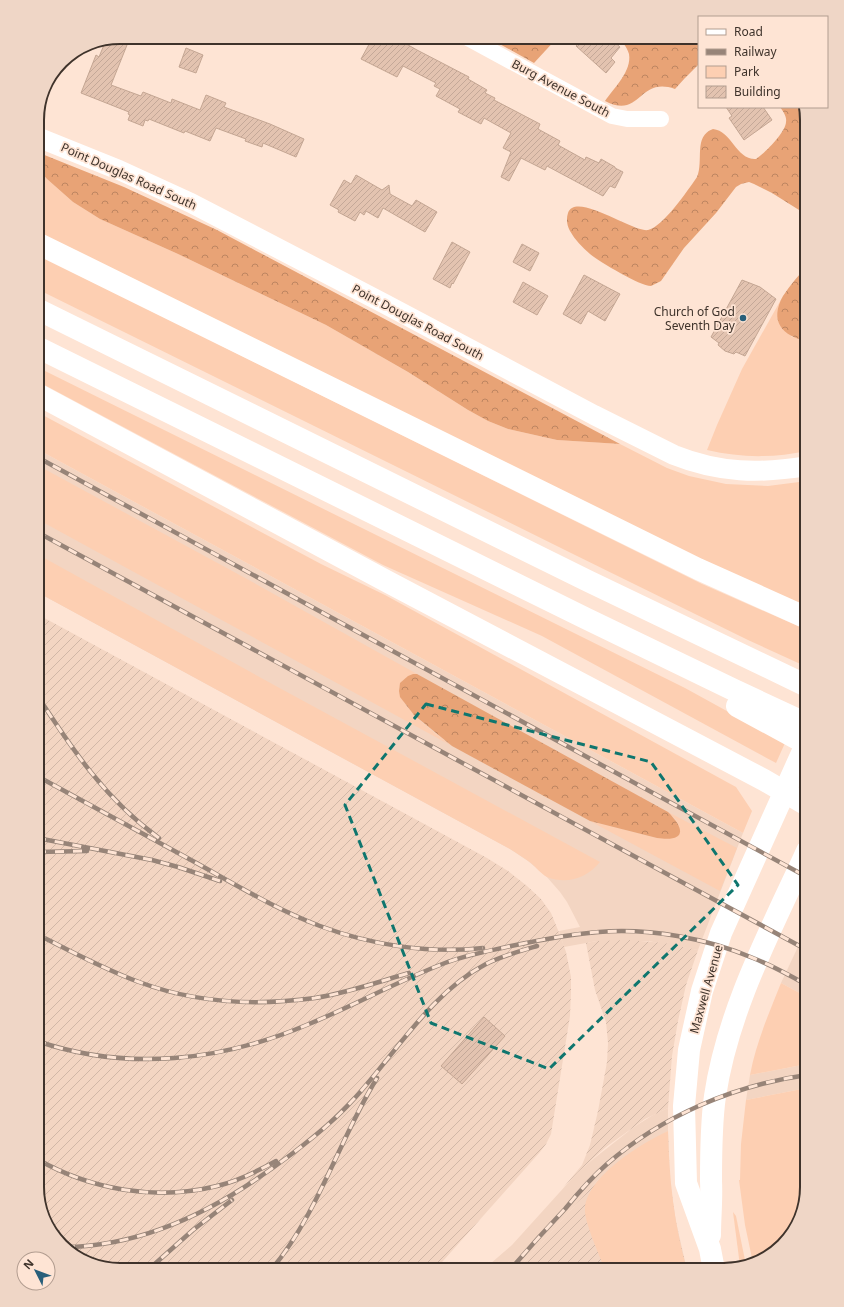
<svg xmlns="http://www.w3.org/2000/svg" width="844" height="1307" viewBox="0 0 844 1307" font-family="'Noto Sans',sans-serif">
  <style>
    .built { fill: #f3d5c2 }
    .industrial { fill: url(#industrial-furrows) }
    .green { fill: #fdcfb2 }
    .forest { fill: url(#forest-crowns) }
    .building { fill: url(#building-hatch); stroke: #c4a693 }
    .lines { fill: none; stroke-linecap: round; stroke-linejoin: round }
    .minor { stroke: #fff; stroke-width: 16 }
    .tertiary { stroke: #fff; stroke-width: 20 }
    .secondary { stroke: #fff; stroke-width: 22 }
    .motorway { stroke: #fff; stroke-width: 22 }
    .rail-casing { stroke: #978478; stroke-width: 4.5 }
    .rail { stroke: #fee4d4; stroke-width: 3; stroke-dasharray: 9; stroke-linecap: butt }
    .marked { fill: none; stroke: #0f766e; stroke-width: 3; stroke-dasharray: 8 5; stroke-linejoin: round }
    .poi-dot { fill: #295f7a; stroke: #fee4d4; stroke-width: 1.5 }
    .labels { text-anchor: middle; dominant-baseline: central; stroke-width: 3.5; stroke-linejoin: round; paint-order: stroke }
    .street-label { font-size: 12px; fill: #3f332b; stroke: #fee4d4 }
    .poi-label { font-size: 12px; fill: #3f332b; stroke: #fee4d4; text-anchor: end }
    .rim { fill: none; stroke: #3f332b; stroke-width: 2 }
  </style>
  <defs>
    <pattern id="industrial-furrows" width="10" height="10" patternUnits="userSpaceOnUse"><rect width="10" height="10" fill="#f3d5c2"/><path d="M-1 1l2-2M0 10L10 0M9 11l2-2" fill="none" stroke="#d1b7a7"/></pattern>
    <pattern id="forest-crowns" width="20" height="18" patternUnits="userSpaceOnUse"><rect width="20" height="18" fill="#e8a376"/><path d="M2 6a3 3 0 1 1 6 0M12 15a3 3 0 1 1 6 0" fill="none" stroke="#bd8561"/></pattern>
    <pattern id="building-hatch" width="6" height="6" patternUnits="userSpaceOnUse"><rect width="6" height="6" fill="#e3c3b0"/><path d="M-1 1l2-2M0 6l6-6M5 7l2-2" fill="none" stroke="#c4a898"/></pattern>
  </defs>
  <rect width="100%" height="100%" fill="#fee4d4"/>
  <g class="built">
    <path d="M37 449 743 833 698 950 648 941H597L564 947 559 931 580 927 567 902 560 892 546 876 528 861 510 849 37 592Z"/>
    <path d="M803 936 807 938V997L781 983Z"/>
    <path d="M807 1064V1088L746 1100 750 1075Z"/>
    <path d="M668 1108V1131L630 1154 598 1180 517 1270H483L512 1245 578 1172 592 1160 634 1127 653 1115Z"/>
  </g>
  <g class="industrial">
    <path d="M37 614 487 858 508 871 527 886 541 899 551 913 560 935 566 952 571 977V992L570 1016 551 1134 546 1144 540 1152 435 1270H114L74 1256 46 1224 37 1187Z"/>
    <path d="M629 940 664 943 698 950 686 985 678 1021 672 1056 668 1108 645 1119 606 1147 578 1172 563 1188 582 1165 590 1145 598 1111 607 1062 608 1043 606 1022 595 990 586 943 597 941Z"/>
    <path d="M668 1131 670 1182 676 1222 687 1270H517L598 1180 630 1154Z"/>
  </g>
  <g class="green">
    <path d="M37 168 47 179 73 202 100 219 178 254 326 325 408 372 468 410 488 421 508 429 557 440 620 444 667 468 689 476 726 484 768 486 807 481V605L785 600 37 238Z"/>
    <path d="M37 251 232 351 702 584 807 630V667L748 640 573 554 37 289Z"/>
    <path d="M783 296 780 305V325L792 337 807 339V451C773 458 741 458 707 450L717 425 742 369Z"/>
    <path d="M37 367 685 688 785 743 776 763 542 636 383 565 37 381Z"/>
    <path d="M37 412 321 564 385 595 736 787 752 811 743 833 37 449Z"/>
    <path d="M37 465 247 579 417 674H413L399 687C399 709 436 733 452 746L37 519Z"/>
    <path d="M37 554 274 685 600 862C587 878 567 885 547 877 541 874 536 867 531 863 524 858 517 853 510 849L37 592Z"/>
    <path d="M668 812 737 848 720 891 590 821 657 838 676 820Z"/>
    <path d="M781 983 807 997V1064L750 1075C756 1043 769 1013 781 983Z"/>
    <path d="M807 1088V1188L793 1233 761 1261 753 1263 745 1225 739 1180H740L741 1144 746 1100Z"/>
    <path d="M668 1131C669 1178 674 1224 687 1270H605C600 1256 584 1222 585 1209 586 1177 642 1143 668 1131Z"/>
    <path d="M733 1212 736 1216 746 1265 740 1266Z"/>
  </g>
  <g class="forest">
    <path d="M487 37H558L534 63Z"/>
    <path d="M619 37H699V64L685 78 675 89C638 76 641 120 605 101 614 88 632 71 629 54 627 47 622 42 619 37Z"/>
    <path d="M780 107H804L807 120V215L772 193 754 184 749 182 741 184 736 187 716 213 684 248 661 281 651 286C640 286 600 262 590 254 582 247 575 240 570 231 567 226 566 219 568 213 576 191 633 233 648 230 663 227 688 190 697 177 704 161 693 136 713 129 732 131 736 160 756 159 764 154 786 132 786 122 787 117 783 111 780 107Z"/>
    <path d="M37 152 124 187 217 230 620 444 557 440 508 429 488 421 468 410 408 372 326 325 178 254 100 219 73 202 47 179 37 168Z"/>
    <path d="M807 266V341C782 336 769 321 783 296 790 285 799 275 807 266Z"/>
    <path d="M413 674H417L668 812C686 830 685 842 657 838L590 821 452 746 414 715 400 697 399 691 400 683 408 676Z"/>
  </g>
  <g class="building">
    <path d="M373 37H394L417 50 469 77 468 79 487 90 485 93 495 98 494 100 540 124 538 129 560 141 558 145 585 160 586 157 599 163 601 159 615 167V168L623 172 615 188 610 186 603 196 547 166 545 170 521 158 509 181 501 177 511 152 503 148 511 133 484 118 481 124 458 112 460 109 436 96 440 89 434 86 436 83 403 66 397 77 361 59Z"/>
    <path d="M584 37H609L620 47 611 58 615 62 606 73 576 46Z"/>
    <path d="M111 39 127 45 111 85 141 96 143 92 171 103 172 99 200 110 206 95 226 103 224 107 270 124 304 139 296 157 263 143 262 147 245 141 246 139 216 128 210 141 185 131 184 133 149 119 148 121 145 120 143 126 128 120 130 115 128 114 129 112 81 93 96 55 99 57 106 40Z"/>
    <path d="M186 48 203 55 196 73 179 67Z"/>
    <path d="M726 107H763L772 120 744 140 729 118 732 116Z"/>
    <path d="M356 175 382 190 389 185 390 194 412 206 416 200 437 212 425 232 383 208 378 218 366 211 364 215 360 212 355 221 338 212 339 210 330 205 344 180 351 184Z"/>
    <path d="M452 242 470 252 453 284 452 283 450 288 433 279Z"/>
    <path d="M522 244 539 253 530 271 513 262Z"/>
    <path d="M584 275 620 294 605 321 588 311 581 324 563 314Z"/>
    <path d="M742 280 760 287 776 299 745 356 736 352 734 354 725 351 718 345 719 343 711 337Z"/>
    <path d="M523 282 548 296 537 315 513 302Z"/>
    <path d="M484 1017 505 1036 462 1084 441 1066Z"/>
  </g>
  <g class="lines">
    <path class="minor" d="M466 37 612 116 627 119H661"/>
    <path class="tertiary" d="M37 137 119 170 191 203 385 304 594 415 674 455C719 473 760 474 807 466"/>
    <g class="secondary">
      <path d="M710 1235C710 1217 712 1199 711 1181 711 1153 711 1124 715 1096 728 1009 771 930 807 851"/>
      <path d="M714 1270 710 1249 686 1183 684 1106 689 1050 702 991 721 933 807 742"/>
    </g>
    <g class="motorway">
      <path d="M37 243 698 569 807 618"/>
      <path d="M37 309 588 581 807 686"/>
      <path d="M37 347 585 618 734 690 807 724"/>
      <path d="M37 394 390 583 764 780 807 805"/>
      <path d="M737 706 807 744"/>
    </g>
    <defs>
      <g id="rail">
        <path d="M37 457 807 877"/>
        <path d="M37 532 807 950"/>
        <path d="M37 695C72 749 105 799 159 838"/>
        <path d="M37 776C88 804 140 832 191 860 233 883 275 909 320 926 371 945 429 954 483 948"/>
        <path d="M37 838 152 860 178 867 220 881"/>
        <path d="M37 852 87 851"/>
        <path d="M37 934C70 951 104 969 139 982 195 1003 256 1006 315 998 347 993 378 982 409 973"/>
        <path d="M37 1041C128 1072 222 1061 309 1024 355 1005 398 981 445 963 466 955 489 951 511 946 540 940 570 934 599 932 650 928 706 938 753 958 771 965 789 975 807 985"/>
        <path d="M37 1159C91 1190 156 1201 217 1186 238 1181 258 1171 276 1161"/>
        <path d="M66 1247C82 1247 98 1245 114 1242 181 1229 239 1194 293 1153 314 1137 334 1121 352 1101 394 1056 430 993 486 964 502 956 520 951 537 946"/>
        <path d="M148 1270 193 1230 232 1200"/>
        <path d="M271 1270C318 1214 339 1140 377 1078"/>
        <path d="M510 1270C528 1249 546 1229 565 1209 578 1193 591 1178 607 1164 662 1116 734 1085 807 1075"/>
      </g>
    </defs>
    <use href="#rail" class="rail-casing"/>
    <use href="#rail" class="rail"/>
  </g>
  <path class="marked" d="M426 704 651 762 738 885 549 1069 431 1023 345 805Z"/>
  <circle class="poi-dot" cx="743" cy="318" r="4"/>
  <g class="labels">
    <g class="street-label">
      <text transform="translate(561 88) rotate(28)">Burg Avenue South</text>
      <text transform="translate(129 176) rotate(24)">Point Douglas Road South</text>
      <text transform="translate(418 322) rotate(28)">Point Douglas Road South</text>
      <text transform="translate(706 989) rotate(-74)">Maxwell Avenue</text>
    </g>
    <g class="poi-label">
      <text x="735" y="311">Church of God<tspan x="735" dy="14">Seventh Day</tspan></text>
    </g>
  </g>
  <path d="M0 0H844V1307H0ZM120 44H724A76 76 0 0 1 800 120V1187A76 76 0 0 1 724 1263H120A76 76 0 0 1 44 1187V120A76 76 0 0 1 120 44Z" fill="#efd6c6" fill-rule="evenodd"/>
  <path class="rim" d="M120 44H724A76 76 0 0 1 800 120V1187A76 76 0 0 1 724 1263H120A76 76 0 0 1 44 1187V120A76 76 0 0 1 120 44Z"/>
  <rect x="698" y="16" width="130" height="92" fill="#fee4d4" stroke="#b29d90"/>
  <rect x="706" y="29" width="20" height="6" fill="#ffffff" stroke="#b29d90"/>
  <text x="734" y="36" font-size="12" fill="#3f332b">Road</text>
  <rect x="706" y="49" width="20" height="6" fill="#978478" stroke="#b29d90"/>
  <text x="734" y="56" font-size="12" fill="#3f332b">Railway</text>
  <rect x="706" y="66" width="20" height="12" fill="#fdcfb2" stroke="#b29d90"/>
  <text x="734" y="76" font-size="12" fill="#3f332b">Park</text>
  <rect x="706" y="86" width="20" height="12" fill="url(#building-hatch)" stroke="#b29d90"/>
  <text x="734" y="96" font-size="12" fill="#3f332b">Building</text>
  <g transform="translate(36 1271) rotate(312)"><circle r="19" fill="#fee4d4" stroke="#b29d90"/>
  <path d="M0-3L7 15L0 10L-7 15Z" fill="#295f7a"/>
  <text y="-6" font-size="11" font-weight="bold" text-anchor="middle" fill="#3f332b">N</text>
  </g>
</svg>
